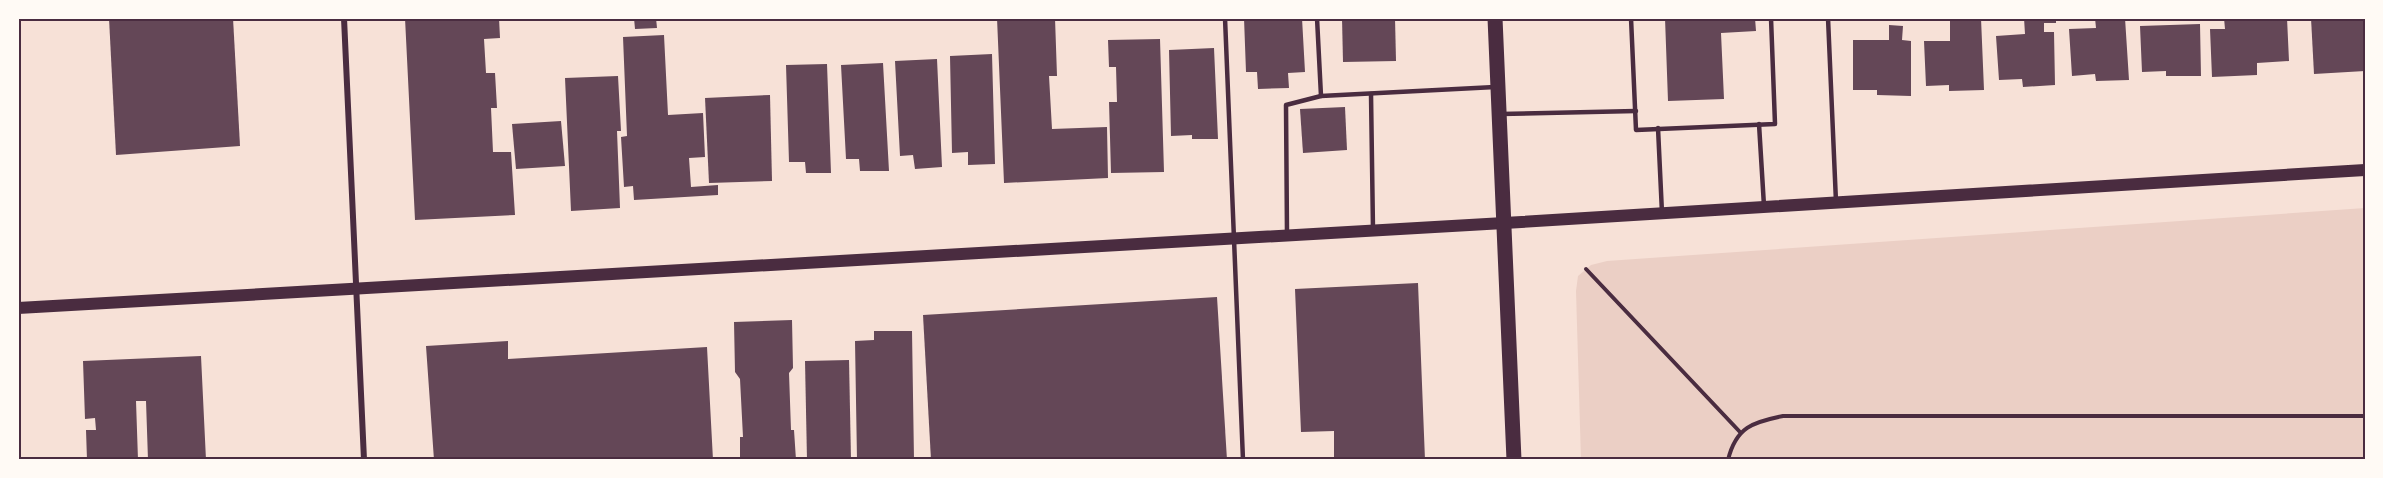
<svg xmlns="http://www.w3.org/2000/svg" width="2383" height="478" viewBox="0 0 2383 478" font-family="Ubuntu,sans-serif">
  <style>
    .green { fill: #ebcfc5 }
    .building { fill: #644757 }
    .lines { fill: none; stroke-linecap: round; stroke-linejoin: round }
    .path { stroke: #4a2c40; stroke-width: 4 }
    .service { stroke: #4a2c40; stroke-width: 4.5 }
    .minor { stroke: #4a2c40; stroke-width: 6 }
    .secondary { stroke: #4a2c40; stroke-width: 12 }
    .primary { stroke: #4a2c40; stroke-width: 15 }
    .neatline { fill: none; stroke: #4a2c40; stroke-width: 2 }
  </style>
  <rect width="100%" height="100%" fill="#f7e1d7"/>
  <path class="green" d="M2365 208V460H1581L1576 291 1578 276 1591 265 1607 261Z"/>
  <g class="building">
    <path d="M109 18H233L240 146 116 155Z"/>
    <path d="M405 18H499L500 38 484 39 486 73H495L497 108H491L493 152H511L515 215 415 220Z"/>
    <path d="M634 18H656L657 28 635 29Z"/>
    <path d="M997 18H1055L1057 76H1049L1052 129 1107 127 1108 178 1004 183Z"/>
    <path d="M1244 18H1302L1305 72 1288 73 1289 88 1258 89 1257 72H1246Z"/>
    <path d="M1342 18H1395L1396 61 1343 62Z"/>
    <path d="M1665 18H1755L1756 31 1721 33 1724 99 1668 101Z"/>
    <path d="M1950 18H1981L1984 90 1949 91V85L1926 86 1924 41H1950Z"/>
    <path d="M2024 18H2056V23H2044V32H2054L2055 85 2023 87 2022 79 1999 80 1996 36 2025 34Z"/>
    <path d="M2095 18H2125L2129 80 2096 81 2095 74 2072 76 2069 29 2096 28Z"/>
    <path d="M2224 18H2287L2289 61 2257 63V75L2212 77 2210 29H2225Z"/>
    <path d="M2311 18H2363L2365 71 2314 74Z"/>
    <path d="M2200 24 2201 76H2166V71L2142 72 2140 26Z"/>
    <path d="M1889 25 1903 26 1902 40 1911 41V96L1877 95V90H1853V40H1889Z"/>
    <path d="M664 35 668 115 703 113 705 157 689 158 691 187 718 185V195L634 200 633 186 624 187 621 137 627 136 623 37Z"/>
    <path d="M1160 39 1164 172 1111 173 1109 102H1117L1116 67H1109L1108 40Z"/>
    <path d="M1214 48 1218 139H1192V135L1171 136 1169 50Z"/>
    <path d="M992 54 995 164 968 165V152L952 153 950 56Z"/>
    <path d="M937 59 942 167 915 169 913 155 900 156 895 61Z"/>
    <path d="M883 63 889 171H860L859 159H846L841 65Z"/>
    <path d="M827 64 831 173H806L805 162H789L786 65Z"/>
    <path d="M618 76 621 131H617L620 208 571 211 565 78Z"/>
    <path d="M770 95 772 181 709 183 705 98Z"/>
    <path d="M1345 107 1347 150 1303 153 1300 109Z"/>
    <path d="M561 121 565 166 516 169 512 124Z"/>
    <path d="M1418 283 1425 460H1334V431L1301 432 1295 289Z"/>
    <path d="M1217 297 1227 460H931L923 315Z"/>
    <path d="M792 320 793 368 789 373 791 430H794L796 460H740V437H743L740 379 735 372 734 322Z"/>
    <path d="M874 331H912L914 460H857L855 341 874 340Z"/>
    <path d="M508 341V359L707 347 713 460H434L426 346Z"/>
    <path d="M201 356 206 460H148L146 401H136L138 460H87L86 430H96L95 418 85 419 83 361Z"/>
    <path d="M849 360 851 460H807L805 361Z"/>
  </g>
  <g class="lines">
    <g class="path">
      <path d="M1586 269 1740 432"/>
      <path d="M1728 460C1736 427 1753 422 1783 416H2365"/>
    </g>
    <g class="service">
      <path d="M1225 18 1243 460"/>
      <path d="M1317 18 1321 96 1495 87"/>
      <path d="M1631 18 1636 130 1775 124 1771 18"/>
      <path d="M1828 18 1836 202"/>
      <path d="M1371 94 1373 230"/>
      <path d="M1500 114 1636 111"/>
      <path d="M1759 124 1764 206"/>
      <path d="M1658 128 1662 213"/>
      <path d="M1287 235 1286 105 1321 96"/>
    </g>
    <path class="minor" d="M344 18 364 460"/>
    <path class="secondary" d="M18 308 1504 223 2365 170"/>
    <path class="primary" d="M1495 18 1514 460"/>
  </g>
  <rect width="2383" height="478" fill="none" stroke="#fffaf5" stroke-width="39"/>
  <rect x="20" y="20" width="2344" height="438" class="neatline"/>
</svg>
